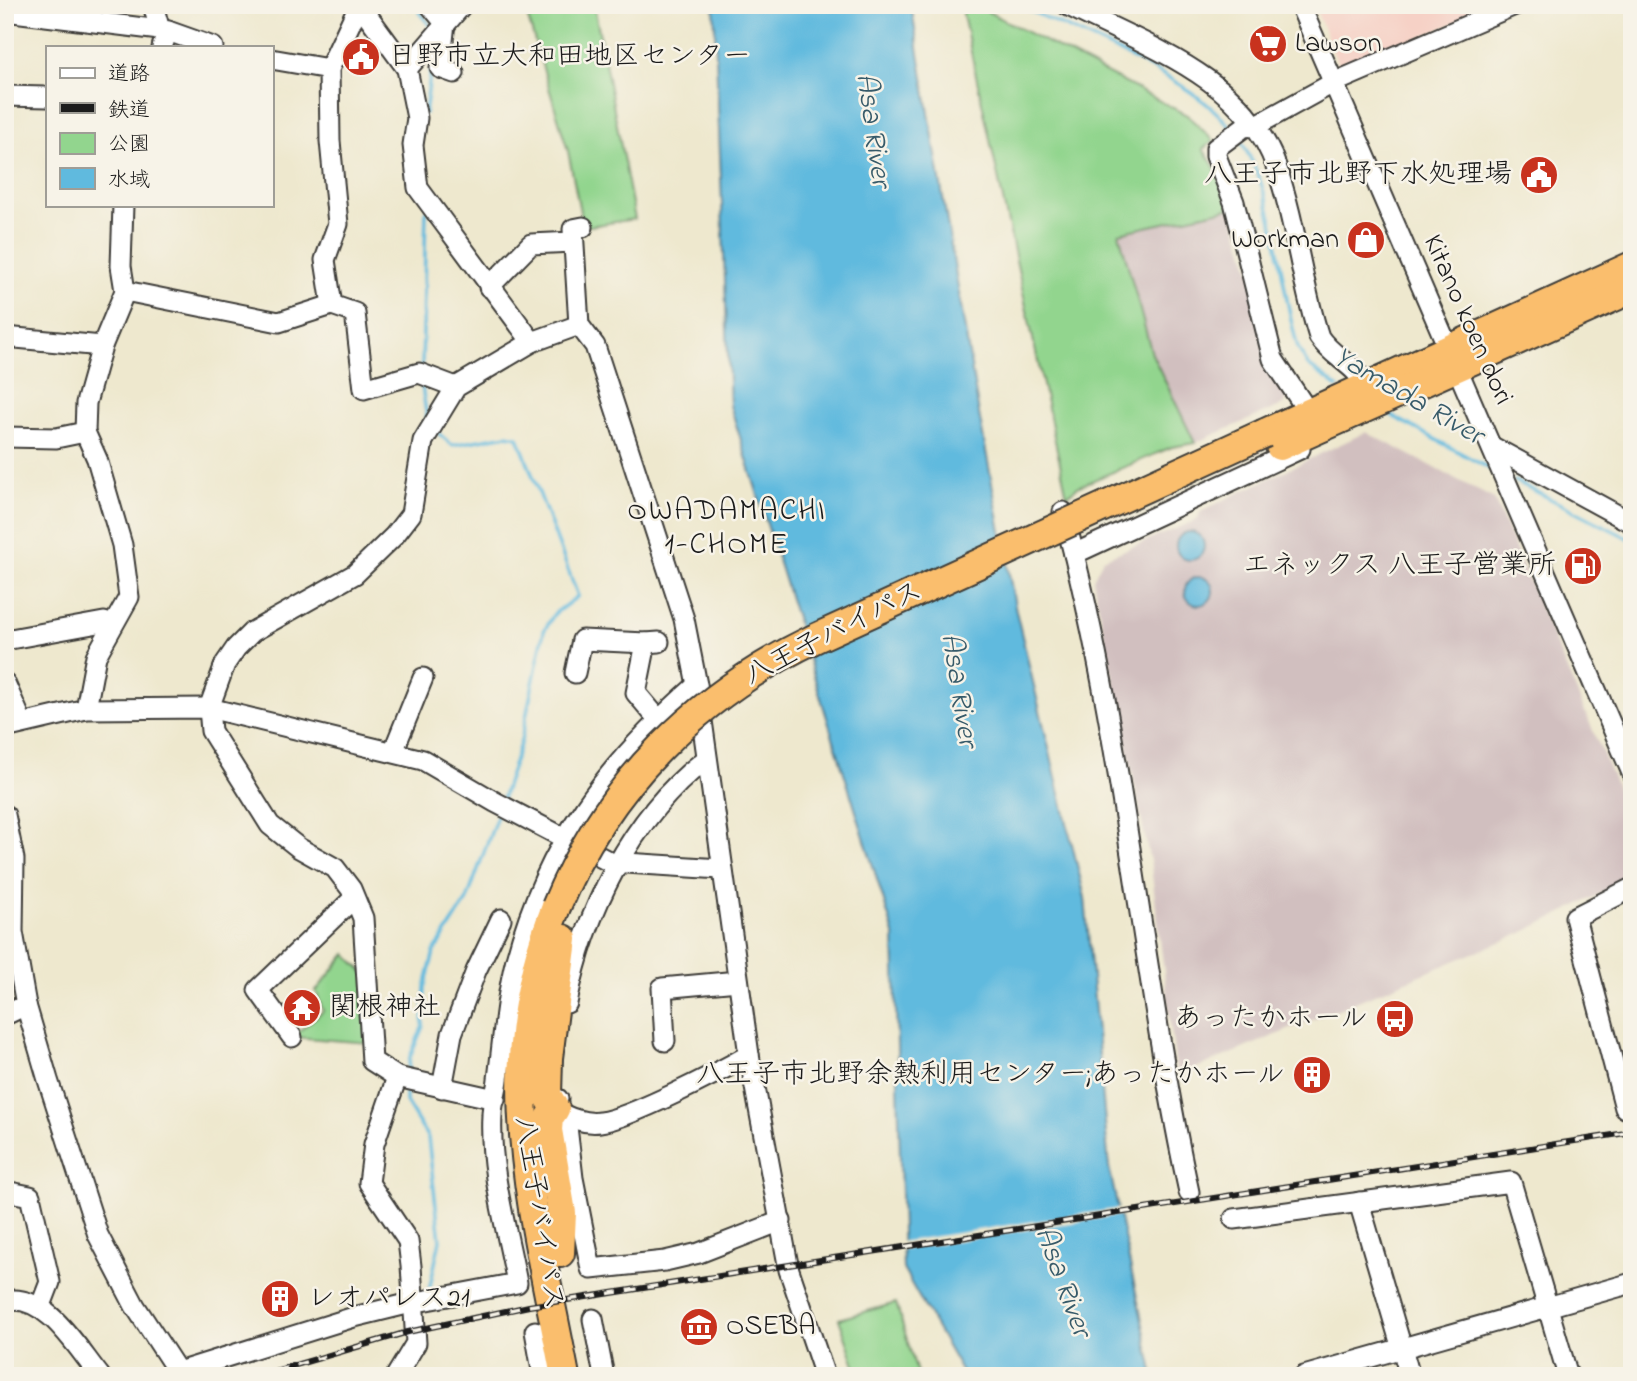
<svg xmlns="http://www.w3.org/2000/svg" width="1637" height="1381" viewBox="0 0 1637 1381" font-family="'Indie Flower','Klee One',sans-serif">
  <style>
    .built { fill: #f6d1c6 }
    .industrial { fill: #d1bfbf }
    .green { fill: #92d58e; stroke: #577855; stroke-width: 2 }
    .water { fill: #60bade; stroke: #3e6b7d; stroke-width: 2 }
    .pier { fill: #eee8ce }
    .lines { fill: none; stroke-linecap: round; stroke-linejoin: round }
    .stream { stroke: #60bade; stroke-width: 3.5 }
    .minor-casing { stroke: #3c3b37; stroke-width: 23 }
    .highway-casing { stroke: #3c3b37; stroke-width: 32 }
    .minor { stroke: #fff; stroke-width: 19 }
    .highway { stroke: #fabe6d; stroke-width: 28 }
    .rail-casing { stroke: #1c1c1c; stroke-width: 6 }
    .rail { stroke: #f7f3e8; stroke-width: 3.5; stroke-dasharray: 10; stroke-linecap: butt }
    .highway-bridge-casing { stroke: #3c3b37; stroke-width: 32; stroke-linecap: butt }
    .highway-bridge { stroke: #fabe6d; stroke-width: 28 }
    .labels { text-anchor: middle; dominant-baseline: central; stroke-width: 5; stroke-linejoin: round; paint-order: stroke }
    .poi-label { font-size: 28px; fill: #1c1c1c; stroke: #f7f3e8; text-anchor: start }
    .street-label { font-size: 28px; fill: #1c1c1c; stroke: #f7f3e8 }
    .water-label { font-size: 30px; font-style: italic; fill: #375b6a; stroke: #f7f3e8 }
    .neighbourhood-label { font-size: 30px; letter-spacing: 2px; fill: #1c1c1c; stroke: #f7f3e8 }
  </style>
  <rect width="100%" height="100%" fill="#f7f3e8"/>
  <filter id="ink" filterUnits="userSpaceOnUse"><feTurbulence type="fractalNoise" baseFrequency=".0143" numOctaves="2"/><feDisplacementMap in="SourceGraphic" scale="14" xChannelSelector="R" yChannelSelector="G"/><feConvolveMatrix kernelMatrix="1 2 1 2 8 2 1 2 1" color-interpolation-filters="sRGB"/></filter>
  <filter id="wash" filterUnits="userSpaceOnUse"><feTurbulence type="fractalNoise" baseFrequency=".00686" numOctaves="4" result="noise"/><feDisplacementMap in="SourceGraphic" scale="28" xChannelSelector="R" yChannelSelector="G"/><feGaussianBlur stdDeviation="1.57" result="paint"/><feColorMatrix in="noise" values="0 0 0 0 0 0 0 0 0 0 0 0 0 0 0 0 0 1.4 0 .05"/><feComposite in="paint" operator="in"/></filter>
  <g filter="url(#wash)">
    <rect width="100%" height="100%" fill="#eee8ce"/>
    <path class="built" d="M1314 5H1496L1341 71Z"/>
    <g class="industrial">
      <path d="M1231 208 1288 395 1285 404 1195 443 1152 354 1119 233Z"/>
      <path d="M1366 432 1494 499 1632 822V878L1522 933 1177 1076 1151 866 1093 579 1103 559 1197 520 1201 511Z"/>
    </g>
    <g class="green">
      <path d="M524 5H594L635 219 583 227 568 151Z"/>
      <path d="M964 5H975L1187 115 1214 141 1203 149 1214 166 1231 208 1119 233 1152 354 1195 443 1172 447 1077 487 1067 496 963 15Z"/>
      <path d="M346 954 367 975 369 1043 292 1037 323 1011 316 991Z"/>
      <path d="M896 1303 918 1376H859L839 1319Z"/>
    </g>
    <g class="water">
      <path d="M714 5H911L979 414 1016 611 1085 898 1109 1167 1154 1376H964L903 1269 894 934 730 405Z"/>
      <circle cx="1190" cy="546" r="14"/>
      <circle cx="1199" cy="591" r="14"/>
    </g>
    <path class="pier" d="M1121 1208 1122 1215 899 1250V1242Z"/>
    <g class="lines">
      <g class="stream">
        <path d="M415 5 430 26"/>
        <path d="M1018 5C1077 34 1196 78 1232 130"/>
        <path d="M425 113 431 69"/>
        <path d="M1239 139C1278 195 1279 283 1298 348L1308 365 1338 387"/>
        <path d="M422 368 426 211"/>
        <path d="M421 380 427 419"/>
        <path d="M1385 412 1492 470"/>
        <path d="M438 433 452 445 507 435 518 437 578 596 554 614 544 631 521 741 502 799"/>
        <path d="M1515 481 1632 540"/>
        <path d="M408 1073 410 1057 423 1026 425 987 434 952 467 900 498 813"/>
        <path d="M406 1087V1102L428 1138 440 1240 429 1291"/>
      </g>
    </g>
  </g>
  <g filter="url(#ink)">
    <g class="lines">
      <defs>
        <g id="minor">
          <path d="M153 5 160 30"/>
          <path d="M359 5 329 69 330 141 338 224 325 260 332 305 355 313 364 389 419 373 456 387"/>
          <path d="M360 5 407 69 417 118 413 145 418 188 532 342 579 325"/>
          <path d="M430 5 445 23 440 68 454 73"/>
          <path d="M1067 5C1144 45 1245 77 1276 166 1296 222 1301 281 1319 337 1332 357 1357 366 1365 385"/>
          <path d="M1300 5 1632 773"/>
          <path d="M5 11 168 31 213 47"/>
          <path d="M162 47 168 31"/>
          <path d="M271 59 329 69"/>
          <path d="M407 69 462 5"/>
          <path d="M5 96 47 97"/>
          <path d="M583 227 573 229 579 325 595 346 684 619 697 685 749 1055 789 1270 825 1376"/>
          <path d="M489 287 531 244 573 242"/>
          <path d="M125 291 279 322 332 305"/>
          <path d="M5 337 102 346"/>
          <path d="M1305 407 1273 359 1234 202 1216 156V148L1244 127 1255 126 1333 83 1515 5"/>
          <path d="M5 437 56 438 85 432"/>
          <path d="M1493 447 1632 523"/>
          <path d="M1063 512C1124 735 1140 967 1189 1192"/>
          <path d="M1074 554 1300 449"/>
          <path d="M5 640 104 622 111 625"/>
          <path d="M575 673 582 640 646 643"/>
          <path d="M5 683 22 722"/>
          <path d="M86 709 96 656 129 597 122 545 97 459 85 432 86 403 102 346 125 291 121 266 123 205"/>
          <path d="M658 719 636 693 646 643 659 642"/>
          <path d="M5 728 86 709 209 708 423 760 495 802 610 862 721 869"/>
          <path d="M393 752 423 678"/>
          <path d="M5 815 14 859 13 932 26 1005 48 1080 98 1235 135 1306 178 1372 354 1317 411 1303 517 1283C507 1229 489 1170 492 1115 492 1103 497 1091 498 1079 503 1039 506 998 516 959 547 843 608 763 697 685"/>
          <path d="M1632 888 1575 917 1625 1108 1632 1106"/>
          <path d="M567 1003C584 913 632 816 705 760"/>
          <path d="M5 1015 26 1005"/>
          <path d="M292 1037 258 990 354 898"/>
          <path d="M665 1041 662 988 738 981"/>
          <path d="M442 1088 452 1034 476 971 501 919"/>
          <path d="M495 1099 397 1077 372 1061 363 918 351 889 335 868 299 848 270 825 211 731 209 708 225 664 236 648 252 632 355 574 394 536 411 514 423 441 456 387 532 342"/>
          <path d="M558 1099 555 1109C567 1118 585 1124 600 1122 629 1119 721 1071 749 1055"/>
          <path d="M566 1118 573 1178 591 1269 665 1261 699 1253 781 1221"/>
          <path d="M5 1191 30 1196 50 1282 40 1308"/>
          <path d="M1359 1202 1410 1376"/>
          <path d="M1234 1219 1511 1182 1568 1376"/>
          <path d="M5 1301C46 1292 77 1348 100 1376"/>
          <path d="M593 1319 604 1376"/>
          <path d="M535 1331 543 1376"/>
          <path d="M396 1376 416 1343 411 1266 408 1241 369 1183 374 1144 397 1077"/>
          <path d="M1304 1376 1632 1283"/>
        </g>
        <g id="highway">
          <path d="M1265 433 1632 266"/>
          <path d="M1280 446 1632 289"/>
          <path d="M556 907C491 1070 534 1212 565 1376"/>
          <path d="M560 1253 562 1213 548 1130 549 1118 555 1109 547 1095 548 1058 563 939"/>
        </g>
      </defs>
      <use href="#minor" class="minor-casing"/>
      <use href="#highway" class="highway-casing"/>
      <use href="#minor" class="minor"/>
      <use href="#highway" class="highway"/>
      <defs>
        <path id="rail" d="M258 1376 408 1332 529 1306 1632 1132"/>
      </defs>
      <use href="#rail" class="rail-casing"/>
      <use href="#rail" class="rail"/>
      <defs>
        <path id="highway-bridge" d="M556 907C606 785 698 694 816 638L1265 433"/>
      </defs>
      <use href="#highway-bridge" class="highway-bridge-casing"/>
      <use href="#highway-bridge" class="highway-bridge"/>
    </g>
  </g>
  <defs>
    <symbol id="supermarket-disc" viewBox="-11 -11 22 22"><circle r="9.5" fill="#c8321e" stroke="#f7f3e8"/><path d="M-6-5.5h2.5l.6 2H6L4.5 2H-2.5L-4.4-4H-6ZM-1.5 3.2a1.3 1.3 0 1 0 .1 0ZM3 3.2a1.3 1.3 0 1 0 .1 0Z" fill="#fff"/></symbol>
    <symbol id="civic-disc" viewBox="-11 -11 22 22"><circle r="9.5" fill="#c8321e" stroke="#f7f3e8"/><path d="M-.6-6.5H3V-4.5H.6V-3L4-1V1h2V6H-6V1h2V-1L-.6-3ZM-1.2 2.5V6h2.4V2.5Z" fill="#fff"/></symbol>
    <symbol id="shop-disc" viewBox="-11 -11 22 22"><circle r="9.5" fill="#c8321e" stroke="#f7f3e8"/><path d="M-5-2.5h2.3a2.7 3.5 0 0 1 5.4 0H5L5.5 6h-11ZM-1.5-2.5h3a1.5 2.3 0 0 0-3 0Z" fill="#fff"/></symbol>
    <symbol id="fuel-disc" viewBox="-11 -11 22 22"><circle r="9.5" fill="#c8321e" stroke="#f7f3e8"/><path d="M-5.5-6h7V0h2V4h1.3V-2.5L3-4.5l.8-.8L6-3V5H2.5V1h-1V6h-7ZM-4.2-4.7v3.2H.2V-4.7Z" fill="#fff"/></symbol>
    <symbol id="temple-disc" viewBox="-11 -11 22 22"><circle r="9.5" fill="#c8321e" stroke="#f7f3e8"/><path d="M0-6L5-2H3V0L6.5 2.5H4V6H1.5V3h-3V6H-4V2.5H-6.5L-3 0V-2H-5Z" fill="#fff"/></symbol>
    <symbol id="bus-disc" viewBox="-11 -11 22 22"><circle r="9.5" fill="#c8321e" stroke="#f7f3e8"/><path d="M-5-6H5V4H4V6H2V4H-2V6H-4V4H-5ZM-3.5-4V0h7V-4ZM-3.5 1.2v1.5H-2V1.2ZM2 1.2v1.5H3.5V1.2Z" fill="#fff"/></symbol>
    <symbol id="building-disc" viewBox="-11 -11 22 22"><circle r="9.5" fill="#c8321e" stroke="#f7f3e8"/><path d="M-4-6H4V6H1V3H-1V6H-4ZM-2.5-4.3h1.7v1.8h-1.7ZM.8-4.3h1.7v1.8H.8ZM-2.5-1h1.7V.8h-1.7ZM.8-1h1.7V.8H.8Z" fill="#fff"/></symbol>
    <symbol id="museum-disc" viewBox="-11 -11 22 22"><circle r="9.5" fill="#c8321e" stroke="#f7f3e8"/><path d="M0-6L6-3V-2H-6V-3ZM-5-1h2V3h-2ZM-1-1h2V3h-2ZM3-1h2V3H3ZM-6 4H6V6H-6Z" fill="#fff"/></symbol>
  </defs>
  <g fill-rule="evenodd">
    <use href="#supermarket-disc" x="1246" y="22" width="44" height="44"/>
    <use href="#civic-disc" x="339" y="35" width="44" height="44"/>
    <use href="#civic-disc" x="1517" y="153" width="44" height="44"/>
    <use href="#shop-disc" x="1344" y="218" width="44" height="44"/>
    <use href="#fuel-disc" x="1561" y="544" width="44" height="44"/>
    <use href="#temple-disc" x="280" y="986" width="44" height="44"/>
    <use href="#bus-disc" x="1373" y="997" width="44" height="44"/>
    <use href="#building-disc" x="1290" y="1053" width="44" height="44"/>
    <use href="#building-disc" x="258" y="1277" width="44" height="44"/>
    <use href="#museum-disc" x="677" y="1305" width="44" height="44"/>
  </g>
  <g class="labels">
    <g class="poi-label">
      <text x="1295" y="44">Lawson</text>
      <text x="388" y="57">日野市立大和田地区センター</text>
      <text x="1512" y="175" text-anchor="end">八王子市北野下水処理場</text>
      <text x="1339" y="240" text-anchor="end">Workman</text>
      <text x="1556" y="566" text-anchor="end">エネックス 八王子営業所</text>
      <text x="329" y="1008">関根神社</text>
      <text x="1368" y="1019" text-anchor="end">あったかホール</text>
      <text x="1285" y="1075" text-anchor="end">八王子市北野余熱利用センター;あったかホール</text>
      <text x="307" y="1299">レオパレス21</text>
      <text x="726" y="1327">OSEBA</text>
    </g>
    <g class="street-label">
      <text transform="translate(1467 320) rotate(66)">Kitano koen dori</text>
      <text transform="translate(834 634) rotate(-27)">八王子バイパス</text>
      <text transform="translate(538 1213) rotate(81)">八王子バイパス</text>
    </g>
    <g class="water-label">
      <text transform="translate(872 130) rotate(82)">Asa River</text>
      <text transform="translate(1408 397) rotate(30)">Yamada River</text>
      <text transform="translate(958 690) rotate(81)">Asa River</text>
      <text transform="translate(1062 1282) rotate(70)">Asa River</text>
    </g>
    <g class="neighbourhood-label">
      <text x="727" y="512">OWADAMACHI<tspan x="727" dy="34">1-CHOME</tspan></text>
    </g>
  </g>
  <rect width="1637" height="1381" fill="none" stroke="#f7f3e8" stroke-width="28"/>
  <rect x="46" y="46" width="228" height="161" fill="#f7f3e8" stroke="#9f9d96" stroke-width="2"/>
  <rect x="60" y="68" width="35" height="10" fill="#ffffff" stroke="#9f9d96" stroke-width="2"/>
  <text x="108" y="80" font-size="21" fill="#1c1c1c">道路</text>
  <rect x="60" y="103" width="35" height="10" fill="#1c1c1c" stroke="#9f9d96" stroke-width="2"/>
  <text x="108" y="116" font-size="21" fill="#1c1c1c">鉄道</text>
  <rect x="60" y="133" width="35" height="21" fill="#92d58e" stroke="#9f9d96" stroke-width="2"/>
  <text x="108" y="150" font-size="21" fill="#1c1c1c">公園</text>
  <rect x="60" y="168" width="35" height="21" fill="#60bade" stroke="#9f9d96" stroke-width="2"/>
  <text x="108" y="186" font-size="21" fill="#1c1c1c">水域</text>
</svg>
